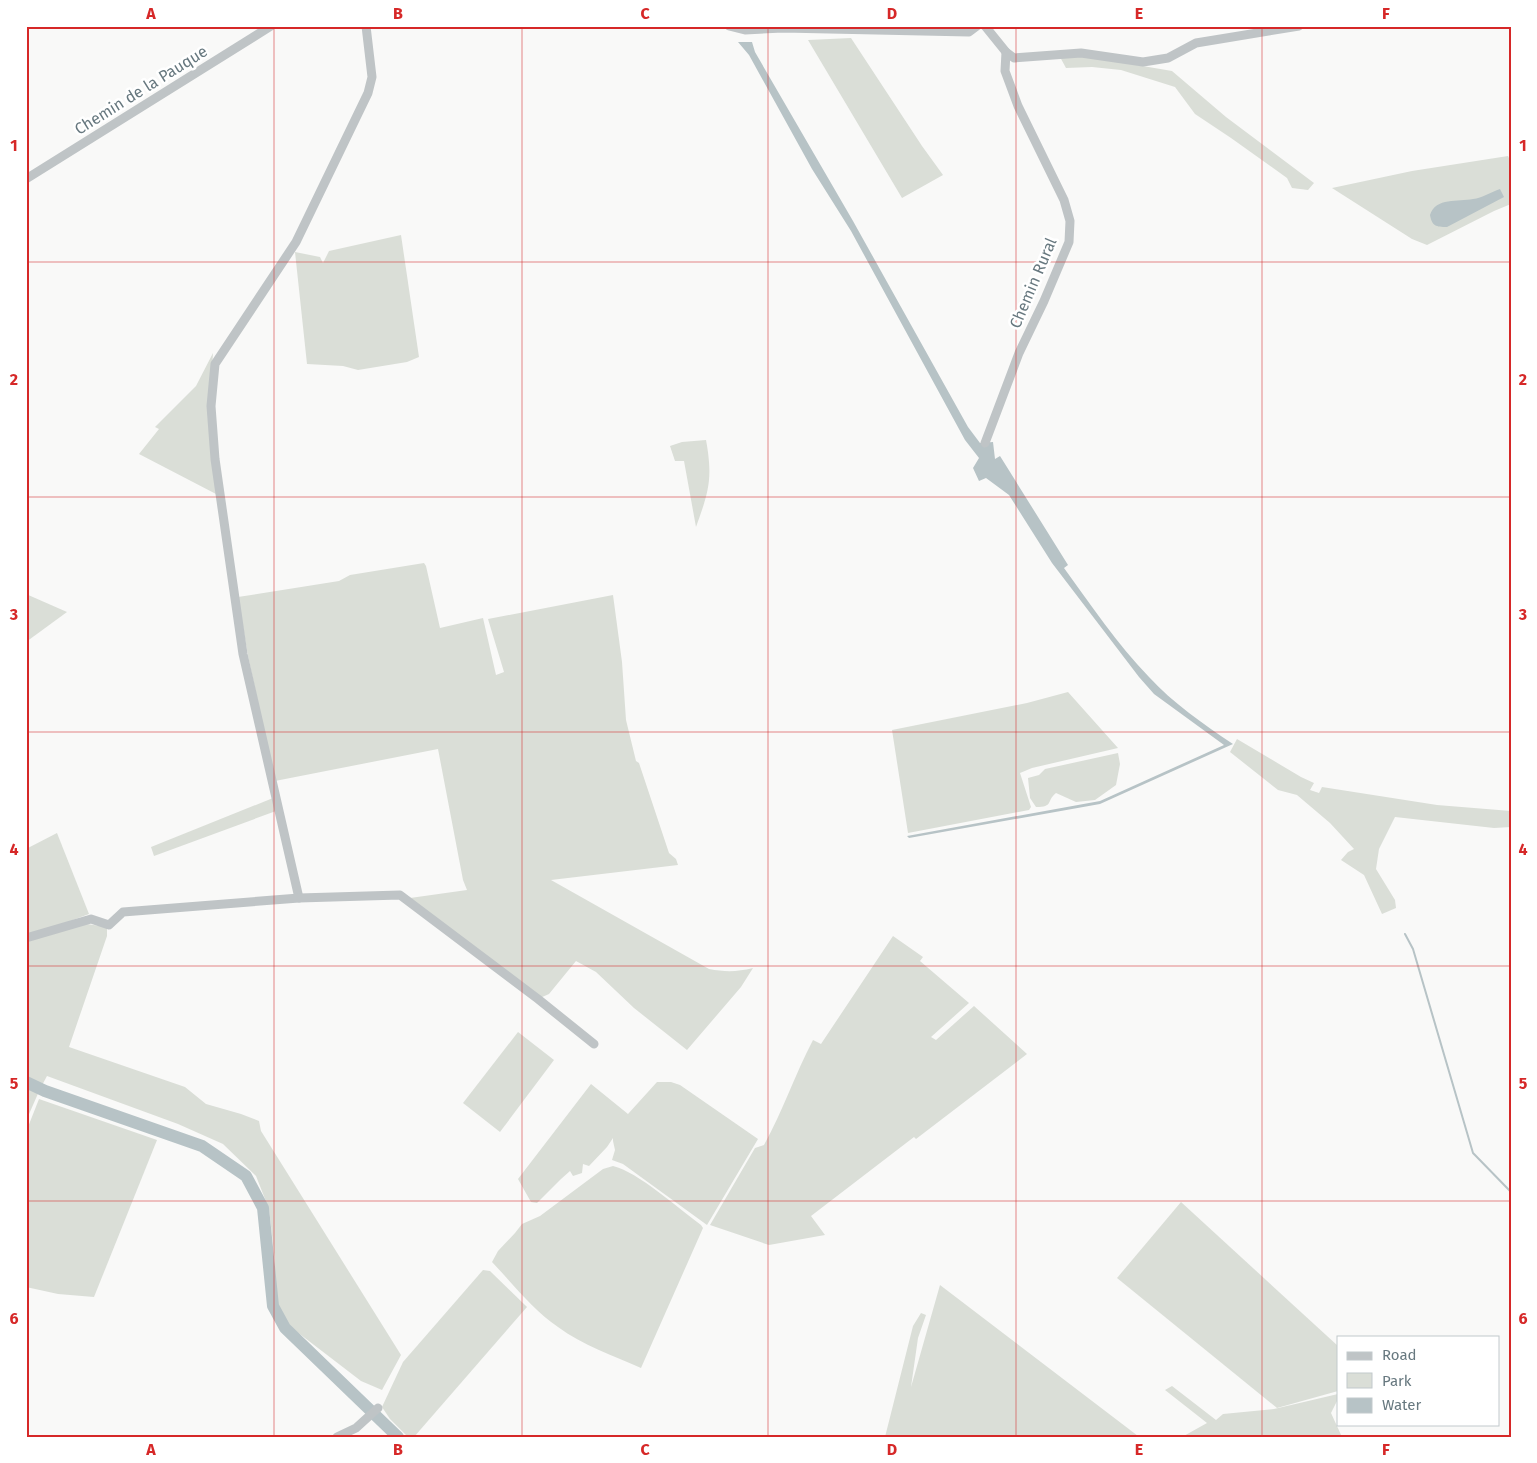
<svg xmlns="http://www.w3.org/2000/svg" width="1537" height="1463" viewBox="0 0 1537 1463" font-family="'Fira Sans',sans-serif">
  <style>
    .green { fill: #daded7 }
    .water { fill: #b7c3c6 }
    .lines { fill: none; stroke-linecap: round; stroke-linejoin: round }
    .stream { stroke: #b7c3c6; stroke-width: 2 }
    .river { stroke: #b7c3c6; stroke-width: 12 }
    .street { stroke: #bfc4c6; stroke-width: 9 }
    .grid { fill: none; stroke: #d62828; stroke-width: 1; stroke-opacity: 0.55 }
    .labels { text-anchor: middle; dominant-baseline: central; stroke-width: 5; stroke-linejoin: round; paint-order: stroke }
    .street-label { font-size: 16px; fill: #67787f; stroke: #fff }
    .neatline { fill: none; stroke: #d62828; stroke-width: 2 }
    .grid-label { font-size: 16px; text-anchor: middle; font-weight: bold; fill: #d62828 }
  </style>
  <rect width="100%" height="100%" fill="#f9f9f8"/>
  <g class="green">
    <path d="M851 38 922 146 943 175 902 198 808 40Z"/>
    <path d="M1084 56 1172 71 1226 117 1314 183 1308 190 1292 188 1287 178 1231 138 1195 114 1175 87 1121 70 1092 67 1066 68 1060 57Z"/>
    <path d="M1508 156 1511 162V204L1494 211 1427 245 1412 239 1332 188 1412 171Z"/>
    <path d="M401 235 419 357 407 362 358 370 343 366 307 364 295 252 320 257 323 263 329 251Z"/>
    <path d="M213 353 209 412 216 494 139 454 159 429 155 427 196 386Z"/>
    <path d="M706 440C713 478 709 491 696 527L684 461H675L670 446 682 442Z"/>
    <path d="M424 563 426 566 440 628 483 618 496 675 504 672 488 619 613 595 622 662 626 720 636 761 639 763 669 853 676 859 678 865 551 880 709 969C725 972 737 972 753 968L741 987 687 1050 634 1008 596 972 576 961 549 994 540 998 410 898 467 890 463 880 438 749 275 781 248 656 238 597 339 581 350 575Z"/>
    <path d="M26 594 67 612 26 642Z"/>
    <path d="M1068 692 1118 748 1032 768 1020 773 1031 807 1029 810 908 833 892 730 1027 703Z"/>
    <path d="M1237 739 1301 777 1314 783 1310 790 1319 793 1322 787 1437 805 1511 811V827L1494 828 1395 817 1379 849 1376 869 1395 900 1396 908 1382 914 1364 875 1341 860 1348 852 1354 849 1330 823 1297 795 1278 790 1230 752Z"/>
    <path d="M1118 753 1120 764 1116 785 1095 800 1076 802 1056 793C1046 801 1054 807 1036 807L1030 798 1028 778 1039 775 1045 769Z"/>
    <path d="M273 798 276 811 154 856 151 847Z"/>
    <path d="M57 833 89 914 46 930 26 936V849Z"/>
    <path d="M87 924 107 927V936L69 1047 185 1087 206 1104 241 1114 259 1121 261 1131 401 1355 382 1390 361 1381 288 1325 275 1299V1261L269 1209 256 1176 223 1144 178 1124 47 1076 40 1089 26 1121V941Z"/>
    <path d="M893 936 923 957 920 961 969 1003 931 1037 936 1040 974 1006 1027 1054 916 1139 914 1137 811 1216 825 1235 769 1245 710 1225 755 1148 764 1145C783 1111 795 1074 813 1040L821 1044Z"/>
    <path d="M518 1032 554 1060 500 1132 463 1103Z"/>
    <path d="M657 1082H671L680 1085 758 1139 707 1225 623 1164 612 1160 615 1150 613 1141V1138L607 1147 589 1166 583 1164 582 1173 573 1176 570 1171 561 1179 537 1203 531 1202 518 1179 591 1084 628 1114Z"/>
    <path d="M39 1099 157 1140 94 1297 58 1294 26 1287V1132Z"/>
    <path d="M613 1166C638 1172 678 1208 701 1225L703 1228 641 1368C614 1356 582 1345 558 1327 533 1310 513 1284 492 1262L498 1251 515 1233 522 1224 540 1216 603 1169Z"/>
    <path d="M1181 1202 1338 1346V1391L1277 1408 1117 1278Z"/>
    <path d="M483 1270 490 1271 527 1307 414 1437H408L390 1419 382 1407 403 1362Z"/>
    <path d="M940 1285 1138 1436 1139 1437H885L913 1326 921 1313 926 1315 918 1338 911 1387Z"/>
    <path d="M1172 1386 1216 1420 1223 1414 1274 1409 1338 1394V1399L1331 1413 1342 1437H1182L1207 1423 1165 1390Z"/>
  </g>
  <g class="water">
    <path d="M738 42H752L755 52 770 78 853 221 968 427 980 443 993 442 995 459 1000 456 1068 565 1064 568C1091 605 1117 644 1149 677 1173 703 1203 724 1233 744L1100 804 909 838 907 836 1100 801 1224 745 1154 694 1139 677 1052 563 1009 495 986 478 979 481 973 468 979 458 965 440 851 231 812 169 749 55Z"/>
    <path d="M1500 189 1504 197 1447 227C1436 227 1432 226 1430 215 1436 197 1458 202 1473 199 1482 198 1491 192 1500 189Z"/>
  </g>
  <g class="lines">
    <path class="stream" d="M1405 934 1413 949 1473 1153 1511 1192"/>
    <path class="river" d="M26 1082 45 1091 202 1146 246 1176 263 1208 273 1306 285 1328 398 1437"/>
    <g class="street">
      <path d="M729 26 745 30 783 28 969 32 977 26"/>
      <path d="M985 26 1006 52 1014 58 1081 53 1143 62 1168 58 1196 43 1299 26"/>
      <path d="M26 179 271 26"/>
      <path d="M985 443 1019 353 1044 301 1069 242 1070 221 1064 200 1018 106 1005 71 1006 52"/>
      <path d="M299 898 243 654 215 459 211 406 215 364 296 242 368 93 372 77 366 26"/>
      <path d="M26 938 91 919 109 925 123 912 299 898 400 895 538 999 594 1044"/>
      <path d="M337 1437 356 1428 378 1408"/>
    </g>
  </g>
  <path class="grid" d="M274 26V1437M522 26V1437M768 26V1437M1016 26V1437M1262 26V1437M26 262H1511M26 497H1511M26 732H1511M26 966H1511M26 1201H1511"/>
  <g class="labels">
    <g class="street-label">
      <text transform="translate(141 90) rotate(-32)">Chemin de la Pauque</text>
      <text transform="translate(1033 283) rotate(-67)">Chemin Rural</text>
    </g>
  </g>
  <rect width="1537" height="1463" fill="none" stroke="#ffffff" stroke-width="55"/>
  <rect x="1337" y="1336" width="162" height="90" fill="#ffffff" stroke="#c2c9cc"/>
  <rect x="1347" y="1352" width="25" height="8" fill="#bfc4c6" stroke="#c2c9cc"/>
  <text x="1382" y="1360" font-size="15" fill="#67787f">Road</text>
  <rect x="1347" y="1373" width="25" height="15" fill="#daded7" stroke="#c2c9cc"/>
  <text x="1382" y="1386" font-size="15" fill="#67787f">Park</text>
  <rect x="1347" y="1398" width="25" height="15" fill="#b7c3c6" stroke="#c2c9cc"/>
  <text x="1382" y="1410" font-size="15" fill="#67787f">Water</text>
  <rect x="28" y="28" width="1482" height="1408" class="neatline"/>
  <g class="grid-label">
    <text x="151" y="19">A</text>
    <text x="398" y="19">B</text>
    <text x="645" y="19">C</text>
    <text x="892" y="19">D</text>
    <text x="1139" y="19">E</text>
    <text x="1386" y="19">F</text>
    <text x="14" y="151">1</text>
    <text x="1523" y="151">1</text>
    <text x="14" y="385">2</text>
    <text x="1523" y="385">2</text>
    <text x="14" y="620">3</text>
    <text x="1523" y="620">3</text>
    <text x="14" y="855">4</text>
    <text x="1523" y="855">4</text>
    <text x="14" y="1089">5</text>
    <text x="1523" y="1089">5</text>
    <text x="14" y="1324">6</text>
    <text x="1523" y="1324">6</text>
    <text x="151" y="1455">A</text>
    <text x="398" y="1455">B</text>
    <text x="645" y="1455">C</text>
    <text x="892" y="1455">D</text>
    <text x="1139" y="1455">E</text>
    <text x="1386" y="1455">F</text>
  </g>
</svg>
